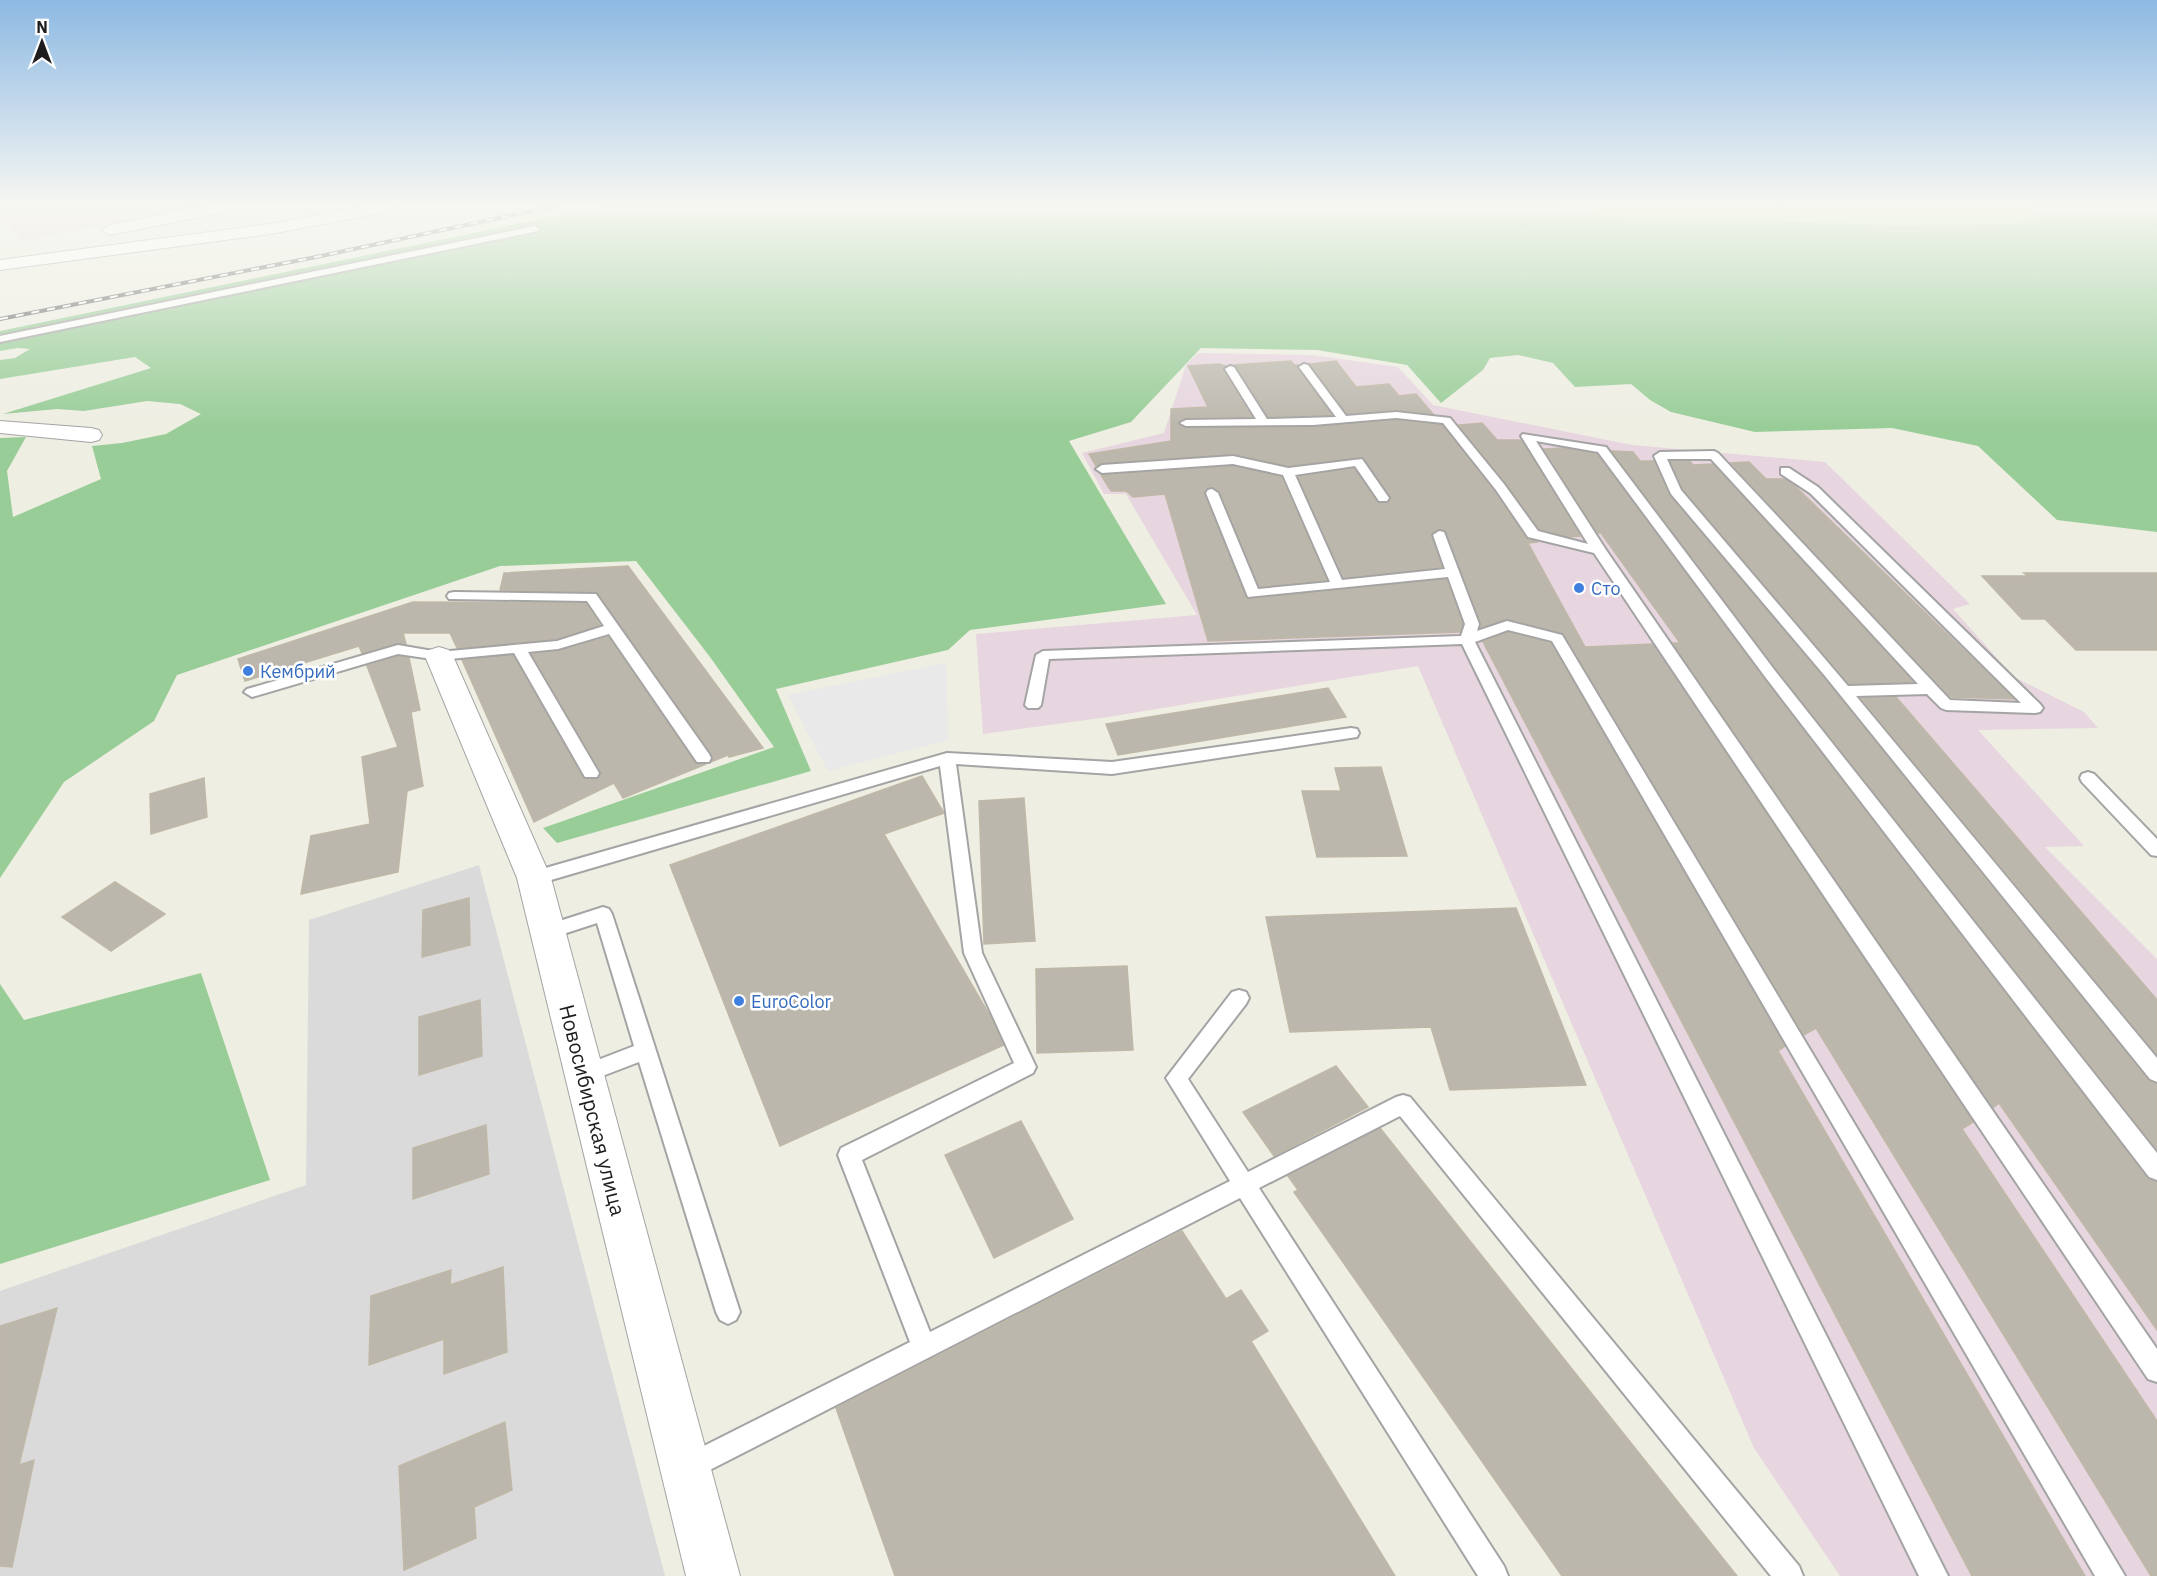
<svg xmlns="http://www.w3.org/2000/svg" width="2157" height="1576" viewBox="0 0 2157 1576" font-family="'IBM Plex Sans',sans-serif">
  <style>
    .residential { fill: #dbdada }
    .industrial { fill: #e7d5df }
    .grass { fill: #b7e8a9 }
    .forest { fill: #99cd98 }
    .parking { fill: #e9e9e9 }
    .building { fill: #bbb7ad; stroke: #c0b8a6; stroke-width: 1.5 }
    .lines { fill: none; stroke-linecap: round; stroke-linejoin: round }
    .service-casing { stroke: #a4a4a4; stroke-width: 4 }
    .minor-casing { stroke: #a4a4a4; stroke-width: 2 }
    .service { fill: #fff; fill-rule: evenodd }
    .minor { fill: #fff; fill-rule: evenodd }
    .rail-casing { stroke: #6b6b6b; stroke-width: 4 }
    .rail { stroke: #fff; stroke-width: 2; stroke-dasharray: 8; stroke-linecap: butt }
    .shop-dot { fill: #3f7fe0; stroke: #fff; stroke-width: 2 }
    .labels { text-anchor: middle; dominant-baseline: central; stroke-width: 5; stroke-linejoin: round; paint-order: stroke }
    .shop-label { font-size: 18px; fill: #366cbe; stroke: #fff; text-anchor: start }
    .near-street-label { font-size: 21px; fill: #1d1d1d; stroke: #fff }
  </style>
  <rect width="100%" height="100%" fill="#eeeee3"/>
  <path class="residential" d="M479 865 665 1576H0V1291L306 1185 309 920Z"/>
  <g class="industrial">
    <path d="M0 206H201L22 241 8 226 0 227Z"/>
    <path d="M1198 353 1312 355 1398 367 1433 405 1632 445 1825 462 1970 604 1953 609 2014 677 2084 712 2098 728 1978 730 2084 846 2045 847 2157 959V1576H1840L1754 1448 1418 666 1108 717 983 734 976 634 1197 615 1126 494H1104L1082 453 1164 433 1186 365Z"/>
  </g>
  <path class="grass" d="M1553 206H2037L2035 217 2015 224 1893 225 1561 214Z"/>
  <g class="forest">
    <path d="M604 206H1553L1561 214 1893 225 2015 224 2035 217 2037 206H2157V532L2057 520 1978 446 1892 428 1755 432 1671 412 1650 400 1631 384 1575 387 1553 363 1518 355 1490 358 1483 370 1441 403 1407 365 1317 350 1201 348 1131 422 1069 441 1166 604 970 630 948 650 776 689 811 771 557 843 543 828 774 747 710 657 636 561 500 566 177 675 154 721 64 782 0 878V438L26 437 7 471 13 517 101 479 92 446 122 443 166 434 201 414 180 404 147 401 84 411 57 409 3 414 151 368 135 357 0 379V360L15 358 30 349 18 348 0 351V331Z"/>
    <path d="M201 973 270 1180 0 1264V984L24 1020Z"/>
  </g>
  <path class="parking" d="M946 663 948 740 828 771 788 695Z"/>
  <g class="building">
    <path d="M1291 361 1294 365H1298L1297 368 1332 415 1268 417 1235 365Z"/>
    <path d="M1336 361 1356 387 1389 384 1399 396 1416 394 1433 414 1396 410 1347 414 1310 364Z"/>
    <path d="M1219 364 1226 366 1223 370 1252 417 1186 418 1179 421V425L1186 428 1313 427 1396 420 1442 425 1494 491 1526 538 1538 542 1528 543 1585 647 1653 644 1973 1122 1962 1129 2157 1421V1576H2151L1816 1028 1804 1035 1564 634 1508 619 1480 628 1481 623 1444 530 1438 529 1431 534 1442 567 1343 578 1298 477 1354 468 1377 502H1389L1391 497 1362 457 1288 466 1233 454 1102 463 1096 466 1089 454 1171 441V409L1208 407 1188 366Z"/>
    <path d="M1482 423 1497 440H1521L1580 536 1570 537 1539 529 1506 483 1459 425Z"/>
    <path d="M1564 448 1597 454 1764 679 2147 1178 2157 1182V1330L1999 1103 1993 1108 1673 643H1680L1601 533H1598L1544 449Z"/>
    <path d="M1612 451 1633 452 1640 461H1654L1669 495 1823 677 2148 1080 2157 1084V1149L1778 671Z"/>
    <path d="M1670 461H1690L1693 465 1713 464 1913 682 1849 684 1683 489Z"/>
    <path d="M1749 462 1766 479H1785L1795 486 2014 699 1950 697 1731 463Z"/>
    <path d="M1233 466 1281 477 1327 580 1259 587 1220 492 1213 487 1207 488 1204 494 1247 599 1446 579 1463 624 1460 632 1208 641 1165 494 1133 497 1126 491H1111L1101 475Z"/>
    <path d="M628 566 763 748 729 757 728 755 711 762 713 757 711 753 598 593 500 590 504 573Z"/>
    <path d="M2024 573H2157V650H2076L2045 619H2022L1982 576H2028Z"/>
    <path d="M413 602 586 603 600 625 557 639 457 648 450 633H403L406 644 397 643 362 653 359 646 245 681 238 659Z"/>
    <path d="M1508 632 1551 643 1785 1046 1778 1051 2085 1576H1972L1483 642Z"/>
    <path d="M608 637 695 763 706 764 623 798 614 783 534 822 462 660 513 655 583 778 597 779 601 772 532 654 559 651Z"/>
    <path d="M398 656 409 658 420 710 411 712 423 786 407 791 398 872 301 894 311 836 370 824 362 757 398 747 367 666Z"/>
    <path d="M1328 688 1346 717 1118 755 1106 724Z"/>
    <path d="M1896 697 2157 1000V1054L1861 698Z"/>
    <path d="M1381 767 1407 856 1317 857 1302 791H1341L1335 768Z"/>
    <path d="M922 776 944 813 884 834 989 1014 1004 1045 780 1146 670 865Z"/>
    <path d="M204 778 207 817 151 834 150 794Z"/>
    <path d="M1024 798 1035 941 984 944 979 801Z"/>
    <path d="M115 882 165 914 111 951 62 917Z"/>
    <path d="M469 898 470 945 422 957 423 910Z"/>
    <path d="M1516 908 1586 1085 1450 1090 1431 1027 1290 1032 1266 917Z"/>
    <path d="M1127 966 1133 1050 1037 1053 1036 969Z"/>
    <path d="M480 1000 482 1056 419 1075V1017Z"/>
    <path d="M1336 1066 1368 1107 1274 1156 1243 1112Z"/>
    <path d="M1021 1121 1073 1219 994 1258 945 1155Z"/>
    <path d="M486 1125 489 1174 413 1199V1148Z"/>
    <path d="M1380 1128 1737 1576H1562L1294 1192 1298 1190 1288 1176Z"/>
    <path d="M1182 1231 1226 1299 1241 1290 1268 1331 1251 1341 1395 1576H895L836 1408Z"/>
    <path d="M503 1267 507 1352 444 1374V1339L369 1365 371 1296 451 1270 450 1285Z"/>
    <path d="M57 1308 19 1465 34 1460 12 1567 0 1566V1326Z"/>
    <path d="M505 1422 512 1490 474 1507 476 1538 404 1570 399 1466Z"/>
  </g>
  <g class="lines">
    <defs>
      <g id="service">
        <path d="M535 226 539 229 538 231 0 342V336Z"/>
        <path d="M1304 364 1308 365 1346 416 1396 412 1450 418 1504 484 1538 531 1588 544 1521 436 1523 434 1606 447 1776 672 2157 1153V1180L2149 1177 1766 678 1598 452 1536 441 1606 550 2157 1349V1382L2148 1379 1594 553 1528 537 1496 490 1443 423 1396 418 1313 425 1186 426 1180 423 1186 420 1256 419 1225 369 1230 366 1234 367 1267 419 1336 417 1299 367Z"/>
        <path d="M1714 451 1718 453 1950 700 2021 703 1810 493 1781 474V468H1789L1818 487 2040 704 2043 708 2040 712 2035 713 1946 710 1941 708 1927 694 1856 696 2157 1058V1082L2150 1079 1825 676 1671 494 1654 456 1660 452ZM1667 459H1711L1918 684 1848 686 1681 490Z"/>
        <path d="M1233 456 1288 468 1362 459 1389 498 1387 501H1379L1355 466 1295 475 1342 580 1445 569 1433 535 1439 531 1444 532 1479 624 1477 631 1507 621 1562 635 2125 1576H2095L1552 641 1508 630 1475 642 1948 1576H1919L1462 644 1049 659 1041 705 1038 708H1028L1025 705 1036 655 1043 651 1461 636 1465 624 1448 577 1248 597 1206 493 1208 490 1212 489 1218 493 1258 589 1330 582 1283 475 1233 464 1102 473 1096 469 1102 465Z"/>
        <path d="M454 592 596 594 709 754 711 758 709 762H697L609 634 558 649 528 652 599 773 597 777H585L514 653 439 660 398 654 252 697 244 692 247 689 398 645 439 652 557 641 604 626 587 601 449 599 447 596 449 593Z"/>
        <path d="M1351 728 1357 729 1359 733 1357 737 1112 774 956 764 982 953 1036 1067 1033 1073 862 1160 930 1332 1230 1181 1166 1078 1232 992 1239 990 1246 992 1249 998 1246 1004 1188 1079 1248 1172 1396 1097 1403 1095 1410 1097 1799 1566 1803 1576H1771L1400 1116 1259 1188 1504 1566 1508 1576H1478L1240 1198 698 1476 689 1480 680 1476 676 1467 680 1458 910 1342 838 1155 841 1148 1014 1063 964 953 940 766 534 885 528 883 525 878 528 873 947 753 1112 762Z"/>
        <path d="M2088 772 2094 774 2157 839V856L2151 855 2082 782 2080 778 2082 774Z"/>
        <path d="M603 907 609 909 612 914 740 1312 736 1320 728 1324 720 1320 716 1312 639 1062 584 1083 577 1080 574 1074 577 1068 634 1046 597 923 548 939 541 937 539 932 541 927Z"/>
      </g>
      <g id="minor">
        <path d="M204 206H237L230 211 110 235 102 230 110 225Z"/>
        <path d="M365 206H399L392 211 270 234 0 270V260L270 224Z"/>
        <path d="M0 421 91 428 99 430 102 435 99 440 91 442 0 433Z"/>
        <path d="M439 647 449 650 453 656 551 878 740 1576H686L517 878 425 656 429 650Z"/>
      </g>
    </defs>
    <use href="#service" class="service-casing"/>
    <use href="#minor" class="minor-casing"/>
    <use href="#service" class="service"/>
    <use href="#minor" class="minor"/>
    <defs>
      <path id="rail" d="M0 319 321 256 555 206"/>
    </defs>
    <use href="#rail" class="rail-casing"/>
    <use href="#rail" class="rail"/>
  </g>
  <linearGradient id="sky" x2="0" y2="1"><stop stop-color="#8db9e3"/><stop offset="0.48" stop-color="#f7f7f2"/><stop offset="1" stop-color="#f7f7f2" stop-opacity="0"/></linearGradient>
  <rect width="2157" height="427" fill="url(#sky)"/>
  <g class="shop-dot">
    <circle cx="1579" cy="588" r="6"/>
    <circle cx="248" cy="671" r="6"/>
    <circle cx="739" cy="1001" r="6"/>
  </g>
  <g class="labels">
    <g class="shop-label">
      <text x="1591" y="588">Сто</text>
      <text x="260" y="671">Кембрий</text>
      <text x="751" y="1001">EuroColor</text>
    </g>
    <g class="near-street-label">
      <text transform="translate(593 1110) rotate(76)">Новосибирская улица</text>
    </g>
  </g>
  <g transform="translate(42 42)" stroke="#ffffff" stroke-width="4.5" paint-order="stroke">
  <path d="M0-4.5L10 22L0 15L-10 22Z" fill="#1d1d1d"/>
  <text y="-9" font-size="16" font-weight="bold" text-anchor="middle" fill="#1d1d1d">N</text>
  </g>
</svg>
